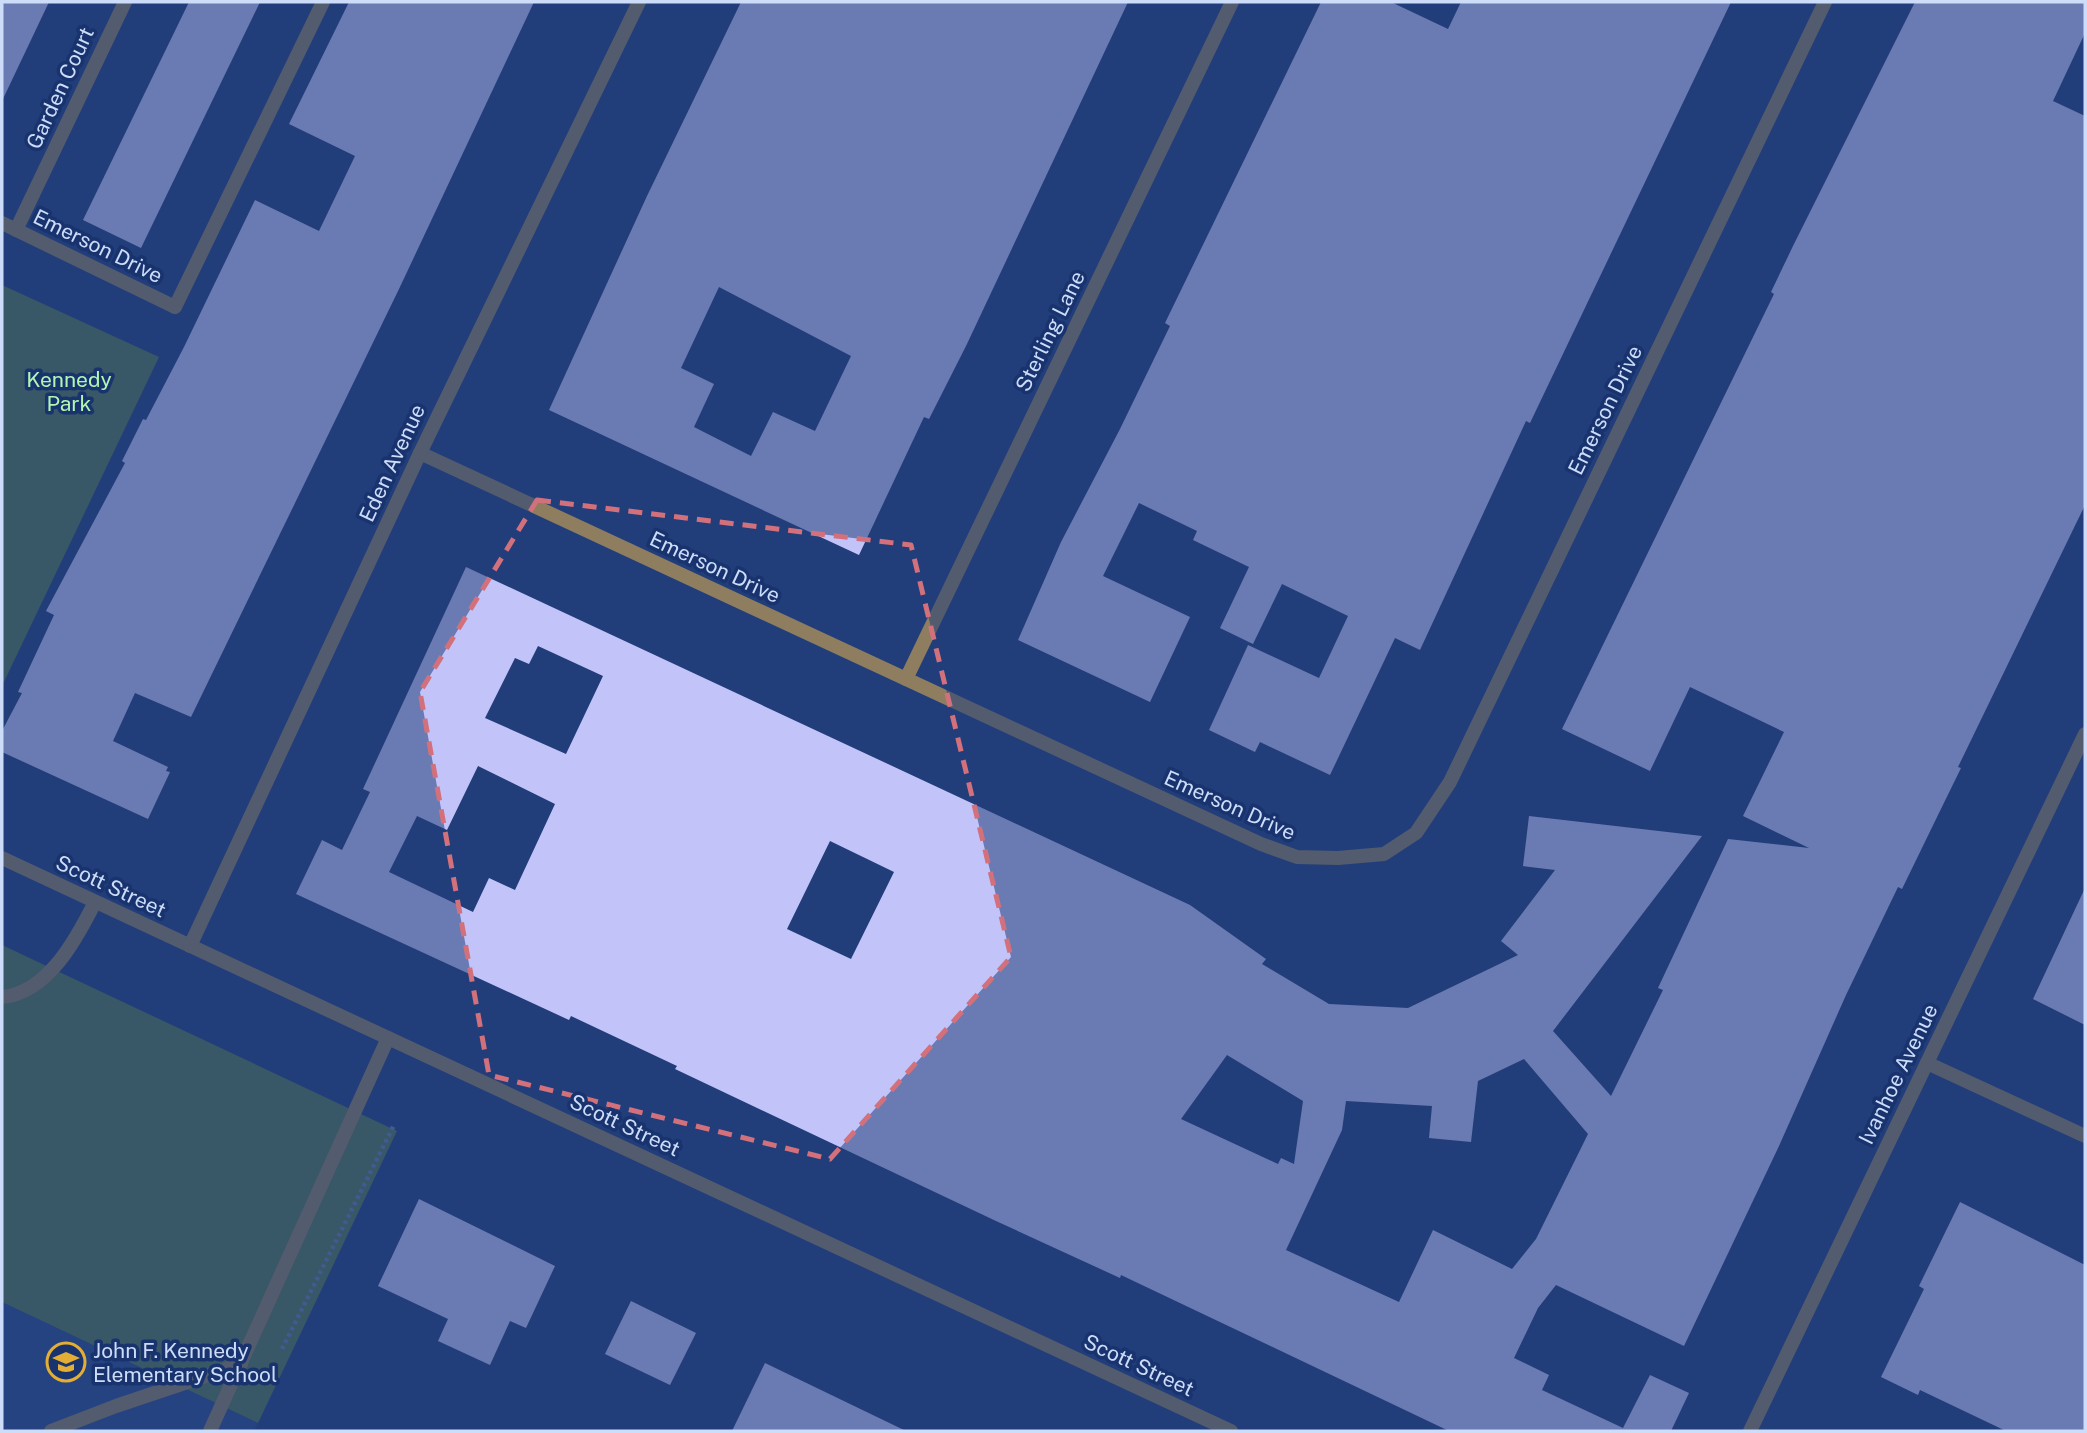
<svg xmlns="http://www.w3.org/2000/svg" width="2087" height="1433" viewBox="0 0 2087 1433" font-family="'Public Sans',sans-serif">
  <style>
    .built { fill: #29498a }
    .green { fill: #527550 }
    .building { fill: #c2c4f9; fill-rule: evenodd }
    .lines { fill: none; stroke-linecap: round; stroke-linejoin: round }
    .path { stroke: #677dad; stroke-width: 4.5; stroke-dasharray: 3.5 3.5; stroke-linecap: butt }
    .service { stroke: #8e7e5f; stroke-width: 14 }
    .minor { stroke: #8e7e5f; stroke-width: 14 }
    .marked { fill: none; stroke: #d2707c; stroke-width: 5; stroke-dasharray: 14 9; stroke-linejoin: round }
    .labels { text-anchor: middle; dominant-baseline: central; stroke-width: 7; stroke-linejoin: round; paint-order: stroke }
    .street-label { font-size: 21px; fill: #cddcf9; stroke: #18336e }
    .park-label { font-size: 21px; fill: #b1f7ad; stroke: #18336e }
    .poi-label { font-size: 21px; fill: #cddcf9; stroke: #18336e; text-anchor: start }
  </style>
  <rect width="100%" height="100%" fill="#223e7a"/>
  <path class="built" d="M2 1302 258 1423 254 1431H2Z"/>
  <g class="green">
    <path d="M2 285 159 357 2 686Z"/>
    <path d="M2 945 397 1131 258 1423 2 1302Z"/>
  </g>
  <g class="building">
    <path d="M2 2H49L2 101Z"/>
    <path d="M189 2H260L141 248 83 220Z"/>
    <path d="M349 2H534L399 289 191 717 135 693 113 741 168 767 166 771 170 772 148 819 2 752V731L22 693 18 692 54 615 46 611 125 463 122 461 143 419 146 420 184 347 255 200 319 231 355 156 289 124Z"/>
    <path d="M741 2H1128L966 346 929 419 924 417 859 555 549 410 647 196ZM719 287 851 356 815 431 773 412 751 456 694 427 714 384 681 368Z"/>
    <path d="M1321 2H1391L1448 29 1461 2H1731L1530 423 1526 421 1420 650 1395 638 1330 775 1260 742 1255 752 1209 730 1248 645 1319 678 1348 616 1282 584 1253 644 1220 628 1249 567 1193 540 1197 531 1139 503 1103 576 1190 617 1150 702 1018 640 1061 542 1120 429 1170 326 1165 323Z"/>
    <path d="M1915 2H2085V33L2053 101 2085 116V505L1958 767 1961 768 1938 815 1902 889 1898 887 1846 995 1779 1146 1684 1346 1556 1285 1538 1308 1514 1358 1549 1375 1542 1390 1623 1428 1650 1375 1689 1393 1671 1431H1449L1121 1275 1120 1278 996 1221 675 1069 677 1066 571 1016 569 1020 296 894 322 840 342 850 370 792 363 789 466 567 1190 905 1266 959 1262 964 1329 1004 1408 1008 1518 955 1501 941 1555 870 1523 866 1529 816 1702 836 1553 1031 1611 1096 1663 990 1658 988 1728 839 1809 848 1743 816 1784 732 1690 687 1650 771 1562 729 1774 294 1771 292 1793 246ZM538 646 603 676 566 754 485 718 515 658 529 664ZM478 766 555 804 515 890 489 878 473 912 389 872 417 816 447 830ZM830 841 894 872 851 959 787 929ZM1227 1055 1303 1101 1294 1164 1281 1158 1278 1164 1181 1119ZM1524 1059 1588 1134 1536 1239 1512 1269 1433 1230 1399 1302 1286 1250 1342 1130 1346 1101 1432 1106 1429 1138 1471 1142 1478 1081Z"/>
    <path d="M2085 888V1025L2033 999Z"/>
    <path d="M419 1199 555 1266 526 1328 510 1321 490 1365 438 1341 448 1319 378 1286Z"/>
    <path d="M1960 1202 2085 1265V1431H2006L1920 1390 1918 1395 1881 1377 1924 1289 1919 1286Z"/>
    <path d="M631 1301 696 1333 670 1385 605 1354Z"/>
    <path d="M765 1363 906 1431H732Z"/>
  </g>
  <g class="lines">
    <path class="path" d="M282 1349 394 1125"/>
    <g class="service">
      <path d="M175 307 323 2"/>
      <path d="M2 997C48 993 77 938 95 902"/>
      <path d="M51 1431 116 1406 241 1364"/>
      <path d="M210 1431 388 1038"/>
    </g>
    <g class="minor">
      <path d="M2 223 175 307"/>
      <path d="M16 230 125 2"/>
      <path d="M420 453 1261 844 1297 857 1338 858 1384 854 1416 833 1450 782 1825 2"/>
      <path d="M906 679 1232 2"/>
      <path d="M2 858 1231 1431"/>
      <path d="M190 946 420 453 639 2"/>
      <path d="M1927 1063 2085 1136"/>
      <path d="M1750 1431 2085 734"/>
    </g>
  </g>
  <path d="M0 0H2087V1433H0ZM537 500 911 545 1011 957 830 1159 489 1075 420 692Z" fill="#223e7a" fill-opacity=".55" fill-rule="evenodd"/>
  <path class="marked" d="M537 500 911 545 1011 957 830 1159 489 1075 420 692Z"/>
  <defs>
    <symbol id="school-ring" viewBox="-11 -11 22 22"><circle r="9.5" fill="#18336e" stroke="#e4ae35" stroke-width="1.5"/><path d="M0-5L7-2L0 1L-7-2ZM-4 1L0 2.5L4 1V4Q0 6-4 4Z" fill="#e4ae35"/></symbol>
  </defs>
  <g fill-rule="evenodd">
    <use href="#school-ring" x="44" y="1340" width="44" height="44"/>
  </g>
  <g class="labels">
    <g class="street-label">
      <text transform="translate(60 88) rotate(-65)">Garden Court</text>
      <text transform="translate(98 246) rotate(26)">Emerson Drive</text>
      <text transform="translate(1050 331) rotate(-64)">Sterling Lane</text>
      <text transform="translate(1605 410) rotate(-64)">Emerson Drive</text>
      <text transform="translate(392 463) rotate(-65)">Eden Avenue</text>
      <text transform="translate(715 567) rotate(25)">Emerson Drive</text>
      <text transform="translate(1230 805) rotate(24)">Emerson Drive</text>
      <text transform="translate(111 886) rotate(25)">Scott Street</text>
      <text transform="translate(1898 1074) rotate(-64)">Ivanhoe Avenue</text>
      <text transform="translate(625 1125) rotate(25)">Scott Street</text>
      <text transform="translate(1139 1365) rotate(25)">Scott Street</text>
    </g>
    <g class="park-label">
      <text x="69" y="379">Kennedy<tspan x="69" dy="24">Park</tspan></text>
    </g>
    <g class="poi-label">
      <text x="93" y="1350">John F. Kennedy<tspan x="93" dy="24">Elementary School</tspan></text>
    </g>
  </g>
  <rect width="2087" height="1433" fill="none" stroke="#cddcf9" stroke-width="7"/>
</svg>
